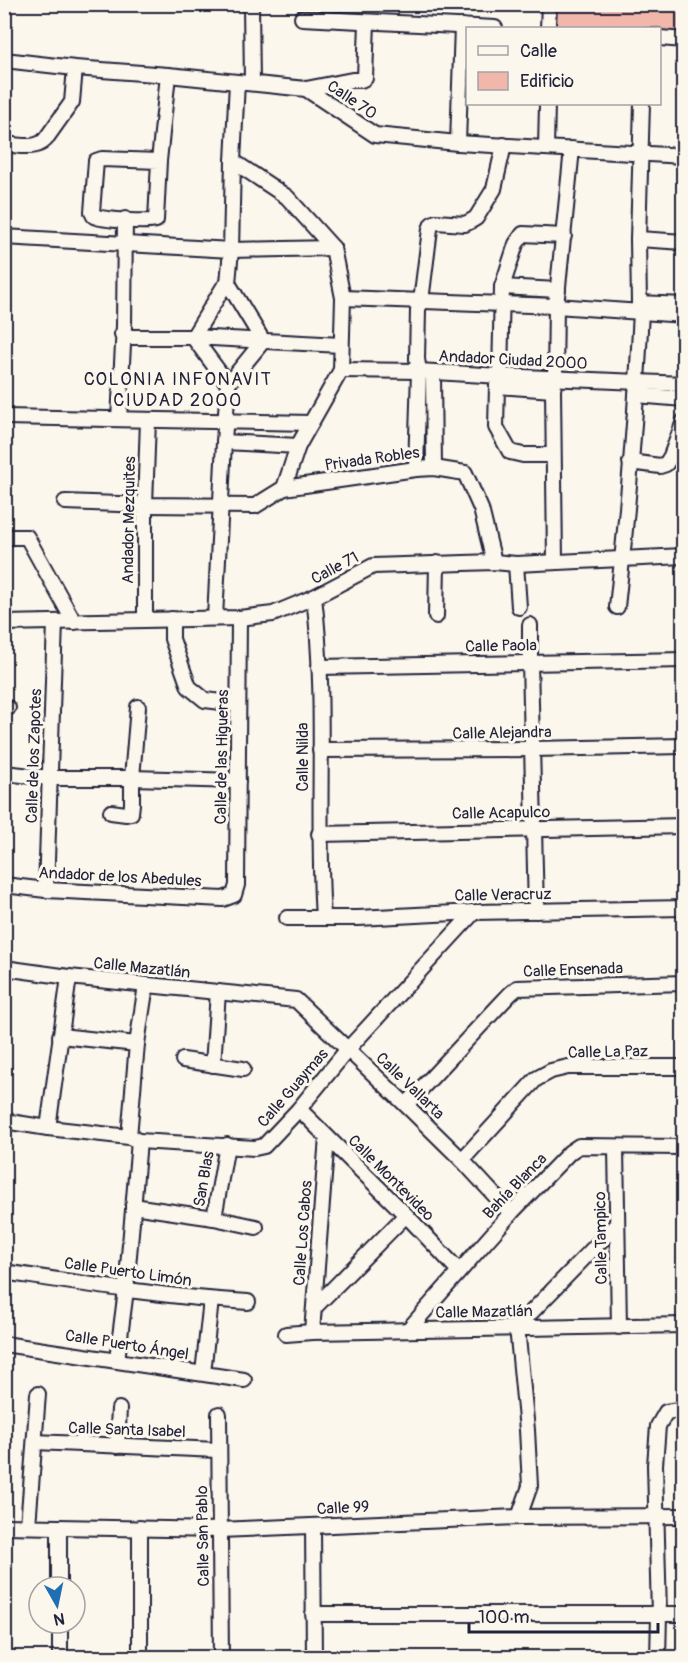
<svg xmlns="http://www.w3.org/2000/svg" width="688" height="1662" viewBox="0 0 688 1662" font-family="Pangolin,sans-serif">
  <style>
    .building { fill: #f1b7ab; stroke: #22223b; stroke-width: 1.5 }
    .lines { fill: none; stroke-linecap: round; stroke-linejoin: round }
    .minor-casing { stroke: #22223b; stroke-width: 18 }
    .minor { stroke: #fbf7ec; stroke-width: 14 }
    .labels { text-anchor: middle; dominant-baseline: central; stroke-width: 6; stroke-linejoin: round; paint-order: stroke }
    .street-label { font-size: 16px; fill: #22223b; stroke: #fbf7ec }
    .neighbourhood-label { font-size: 18px; letter-spacing: 1.5px; fill: #22223b; stroke: #fbf7ec }
  </style>
  <rect width="100%" height="100%" fill="#fbf7ec"/>
  <filter id="ink" filterUnits="userSpaceOnUse"><feTurbulence type="fractalNoise" baseFrequency=".0167" numOctaves="2"/><feDisplacementMap in="SourceGraphic" scale="12" xChannelSelector="R" yChannelSelector="G"/><feConvolveMatrix kernelMatrix="1 2 1 2 8 2 1 2 1" color-interpolation-filters="sRGB"/></filter>
  <g filter="url(#ink)">
    <path class="building" d="M554 4H684V37L660 35V28H553Z"/>
    <g class="lines">
      <defs>
        <g id="minor">
          <path d="M251 4 252 83"/>
          <path d="M302 18 495 28"/>
          <path d="M548 28 549 4"/>
          <path d="M660 38 684 40"/>
          <path d="M4 60 75 68 168 75 306 89 375 135 458 143 684 156"/>
          <path d="M306 89 352 80H361L365 78 367 22"/>
          <path d="M458 143 462 26"/>
          <path d="M4 144C18 145 35 150 45 140L72 102 75 68"/>
          <path d="M546 148 547 104"/>
          <path d="M159 161 102 159 96 161 92 212 94 216C103 220 148 223 156 220L159 161 168 75"/>
          <path d="M233 161 287 197 333 248"/>
          <path d="M4 237 231 250 333 248"/>
          <path d="M638 239 684 242"/>
          <path d="M228 283 263 341 228 384"/>
          <path d="M502 287 558 290"/>
          <path d="M343 298 556 306 684 315"/>
          <path d="M639 303 684 305"/>
          <path d="M122 334 131 337H193L341 345"/>
          <path d="M341 370 419 371 500 376 684 384"/>
          <path d="M433 373 434 468"/>
          <path d="M497 386 553 390"/>
          <path d="M636 395 684 399"/>
          <path d="M4 417 311 423"/>
          <path d="M119 419 124 326 125 219"/>
          <path d="M224 442 298 446"/>
          <path d="M553 455H523L510 452 496 427 497 386 500 376 502 287 516 244 523 234 564 236"/>
          <path d="M630 462 660 466 666 464 671 456 684 421"/>
          <path d="M416 469 419 371 417 359 418 310 422 293 430 229 432 224 436 222 465 224 471 221 476 218 494 189 504 145"/>
          <path d="M284 488 416 469 434 468 465 473 481 509 494 562"/>
          <path d="M65 502 145 505 255 506 284 488 298 446 341 370 343 298 333 248"/>
          <path d="M4 537H27L74 622"/>
          <path d="M555 562 553 390 555 378 556 306 572 149"/>
          <path d="M516 564 519 607"/>
          <path d="M314 597C327 703 316 811 323 918"/>
          <path d="M617 607C628 509 636 411 641 312L639 303 638 239 642 104"/>
          <path d="M436 616 437 563"/>
          <path d="M215 618 224 442 228 384 193 337 223 288 228 283 231 250 233 161 237 82"/>
          <path d="M172 619V639L189 687 205 700 238 704"/>
          <path d="M145 620V505L148 420"/>
          <path d="M4 623 239 618 273 614 314 597 373 566 494 562 516 564 684 556"/>
          <path d="M530 625V662L536 911"/>
          <path d="M319 667 684 660"/>
          <path d="M4 708H8"/>
          <path d="M320 750 533 749 684 746"/>
          <path d="M4 773 50 778H132L238 781"/>
          <path d="M111 812 126 814 131 813 132 804V778L138 707"/>
          <path d="M319 834 684 826"/>
          <path d="M4 885 46 890 223 899 234 895 237 885 239 618"/>
          <path d="M46 890 55 622"/>
          <path d="M287 918H358L474 912 684 908"/>
          <path d="M4 968 69 977 296 1000 406 1105 462 1160 511 1213"/>
          <path d="M60 1036 137 1044"/>
          <path d="M183 1060 243 1069"/>
          <path d="M213 1065 218 992"/>
          <path d="M406 1105 510 994 517 988 684 983"/>
          <path d="M299 1109 406 1215 459 1271"/>
          <path d="M4 1121 48 1128 129 1137 139 1141 255 1148 264 1146 299 1109 348 1049 474 912"/>
          <path d="M48 1128 69 977"/>
          <path d="M129 1137 137 1044 146 985"/>
          <path d="M616 1148 619 1327"/>
          <path d="M462 1160 536 1079 551 1071 568 1067H684"/>
          <path d="M133 1206 214 1218 256 1227"/>
          <path d="M214 1218 227 1145"/>
          <path d="M4 1272C85 1284 166 1297 248 1302"/>
          <path d="M314 1308 406 1215"/>
          <path d="M408 1330 511 1213 570 1152 579 1146 684 1147"/>
          <path d="M312 1332 327 1137"/>
          <path d="M286 1334 312 1332 684 1325"/>
          <path d="M4 1344 244 1380"/>
          <path d="M117 1360 126 1290 139 1141"/>
          <path d="M203 1373 211 1300"/>
          <path d="M219 1414 221 1658"/>
          <path d="M35 1442 218 1450"/>
          <path d="M117 1446 119 1409"/>
          <path d="M519 1517 530 1486 527 1430 517 1327 617 1224"/>
          <path d="M4 1526 220 1530 519 1517 684 1516"/>
          <path d="M28 1526 38 1394"/>
          <path d="M313 1526 314 1658"/>
          <path d="M59 1527V1587"/>
          <path d="M313 1614H684"/>
          <path d="M60 1623V1658"/>
          <path d="M140 1658V1528"/>
          <path d="M658 1658 659 1614 655 1465 658 1426 666 1412 684 1409"/>
        </g>
      </defs>
      <use href="#minor" class="minor-casing"/>
      <use href="#minor" class="minor"/>
    </g>
  </g>
  <g class="labels">
    <g class="street-label">
      <text transform="translate(352 100) rotate(34)">Calle 70</text>
      <text transform="translate(513 360) rotate(3)">Andador Ciudad 2000</text>
      <text transform="translate(372 459) rotate(-8)">Privada Robles</text>
      <text transform="translate(129 520) rotate(-89)">Andador Mezquites</text>
      <text transform="translate(335 568) rotate(-28)">Calle 71</text>
      <text transform="translate(501 646) rotate(-1)">Calle Paola</text>
      <text transform="translate(502 733) rotate(-1)">Calle Alejandra</text>
      <text transform="translate(34 756) rotate(-88)">Calle de los Zapotes</text>
      <text transform="translate(222 757) rotate(-89)">Calle de las Higueras</text>
      <text transform="translate(303 757) rotate(-90)">Calle Nilda</text>
      <text transform="translate(501 813) rotate(-1)">Calle Acapulco</text>
      <text transform="translate(120 877) rotate(3)">Andador de los Abedules</text>
      <text transform="translate(503 895) rotate(-1)">Calle Veracruz</text>
      <text transform="translate(142 968) rotate(6)">Calle Mazatlán</text>
      <text transform="translate(573 970) rotate(-2)">Calle Ensenada</text>
      <text transform="translate(608 1052) rotate(-1)">Calle La Paz</text>
      <text transform="translate(410 1086) rotate(44)">Calle Vallarta</text>
      <text transform="translate(293 1088) rotate(-49)">Calle Guaymas</text>
      <text transform="translate(391 1178) rotate(45)">Calle Montevideo</text>
      <text transform="translate(204 1179) rotate(-80)">San Blas</text>
      <text transform="translate(515 1186) rotate(-46)">Bahía Blanca</text>
      <text transform="translate(303 1233) rotate(-86)">Calle Los Cabos</text>
      <text transform="translate(601 1238) rotate(-91)">Calle Tampico</text>
      <text transform="translate(128 1272) rotate(8)">Calle Puerto Limón</text>
      <text transform="translate(484 1312) rotate(-1)">Calle Mazatlán</text>
      <text transform="translate(127 1345) rotate(9)">Calle Puerto Ángel</text>
      <text transform="translate(127 1430) rotate(2)">Calle Santa Isabel</text>
      <text transform="translate(343 1508) rotate(-3)">Calle 99</text>
      <text transform="translate(203 1536) rotate(-91)">Calle San Pablo</text>
    </g>
    <g class="neighbourhood-label">
      <text x="178" y="379">COLONIA INFONAVIT<tspan x="178" dy="21">CIUDAD 2000</tspan></text>
    </g>
  </g>
  <rect width="688" height="1662" fill="none" stroke="#fbf7ec" stroke-width="24"/>
  <rect x="12" y="12" width="664" height="1638" fill="none" stroke="#22223b" stroke-width="2" filter="url(#ink)"/>
  <rect x="466" y="27" width="195" height="78" fill="#fbf7ec" stroke="#a4a2a5" stroke-width="1.5"/>
  <rect x="478" y="46" width="30" height="9" fill="#fbf7ec" stroke="#a4a2a5" stroke-width="1.5"/>
  <text x="520" y="57" font-size="18" fill="#22223b">Calle</text>
  <rect x="478" y="72" width="30" height="18" fill="#f1b7ab" stroke="#a4a2a5" stroke-width="1.5"/>
  <text x="520" y="87" font-size="18" fill="#22223b">Edificio</text>
  <g transform="translate(57 1605) rotate(171)"><circle r="28" fill="#fbf7ec" stroke="#a4a2a5" stroke-width="1.5"/>
  <path d="M0-4.5L10 22L0 15L-10 22Z" fill="#1f6fb2"/>
  <text y="-9" font-size="16" font-weight="bold" text-anchor="middle" fill="#22223b">N</text>
  </g>
  <path d="M469 1623v9h189v-9" fill="none" stroke="#22223b" stroke-width="3"/>
  <text x="478" y="1623" font-size="18" fill="#22223b" stroke="#fbf7ec" stroke-width="4.5" paint-order="stroke">100 m</text>
</svg>
